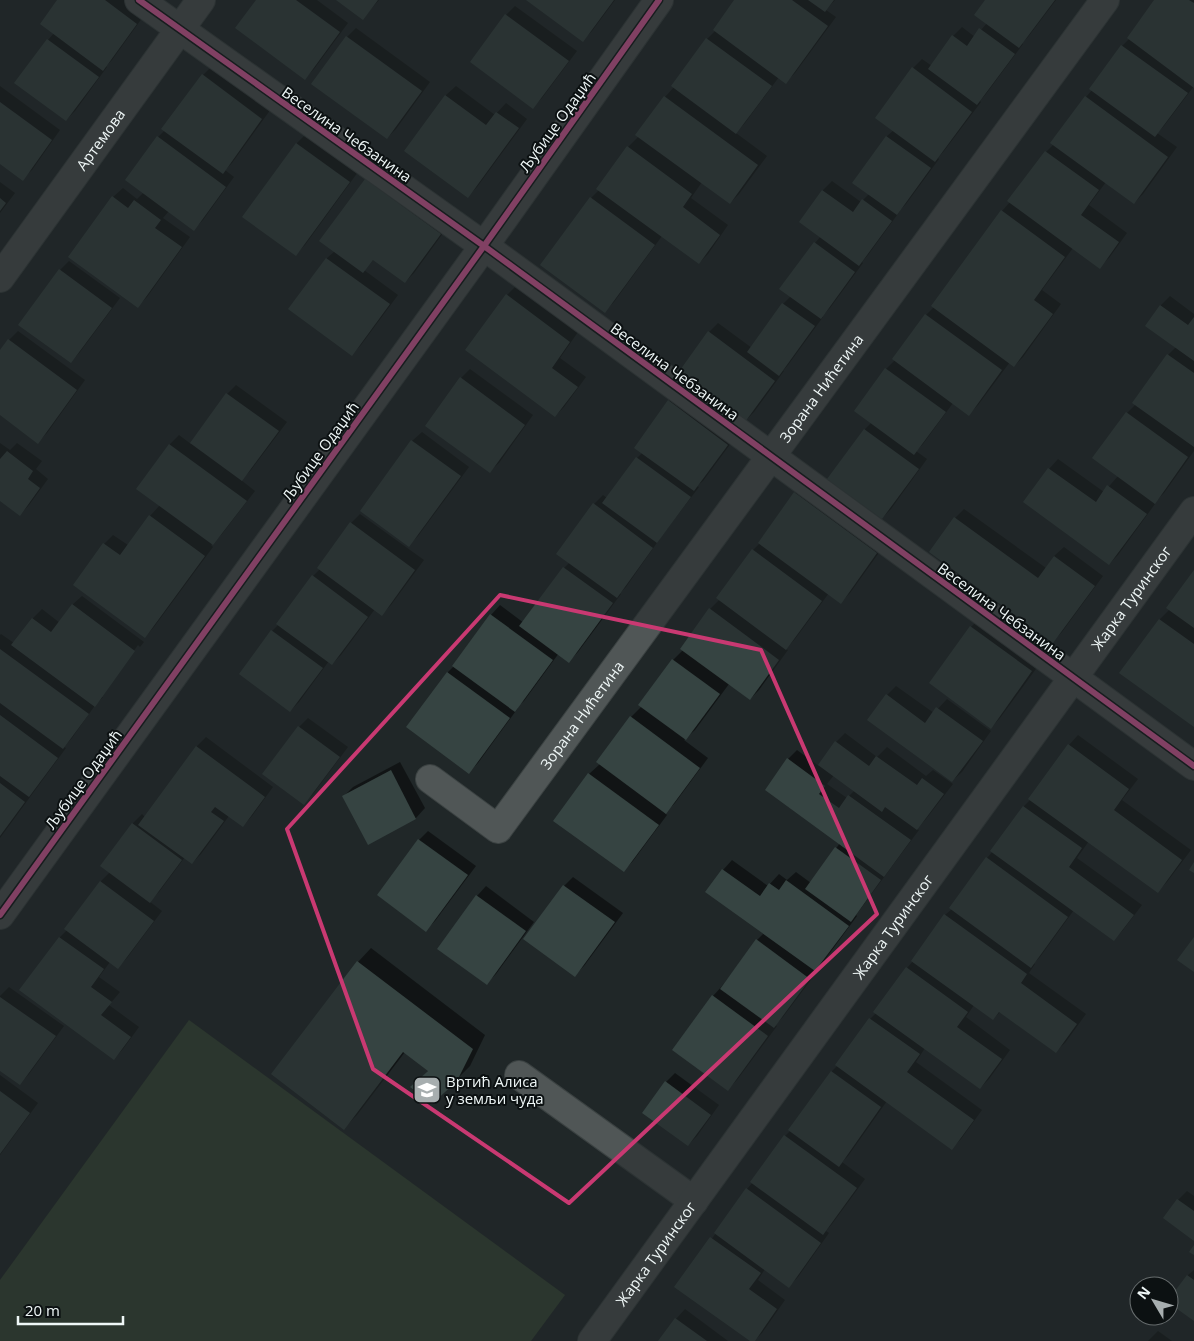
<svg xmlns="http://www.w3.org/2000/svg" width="1194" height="1341" viewBox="0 0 1194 1341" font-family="'Open Sans',sans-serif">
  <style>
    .green { fill: #384a35 }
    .shadow { fill: #0007; fill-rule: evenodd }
    .building { fill: #364442 }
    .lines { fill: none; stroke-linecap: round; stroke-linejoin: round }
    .minor-casing { stroke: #3b4242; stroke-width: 30 }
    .minor { stroke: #505656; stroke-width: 28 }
    .cycleway-casing { stroke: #0c1112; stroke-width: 9 }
    .cycleway { stroke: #f560ab; stroke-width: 6 }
    .marked { fill: none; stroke: #c93972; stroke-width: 4; stroke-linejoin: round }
    .labels { text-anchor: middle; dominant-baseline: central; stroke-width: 4; stroke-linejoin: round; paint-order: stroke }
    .street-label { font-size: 15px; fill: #eff7f7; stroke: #0c1112 }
    .poi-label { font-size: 15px; fill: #eff7f7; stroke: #0c1112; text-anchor: start }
  </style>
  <rect width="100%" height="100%" fill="#202728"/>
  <path class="green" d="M189 1020 565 1295 531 1341H0V1280Z"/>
  <g class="shadow">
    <path d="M59 0H126L145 14 112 60 106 66 107 67 75 111 66 120 48 40 54 33Z"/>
    <path d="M258 0H317L348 23 314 69 305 78Z"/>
    <path d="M338 0H379L363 18Z"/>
    <path d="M528 0H615L592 31 583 40Z"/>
    <path d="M736 0H835L826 10 836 17 795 73 786 82 779 77 745 123 736 133 767 156 739 194 730 203 702 182 691 198 728 225 708 254 699 263 662 236 614 302 605 311 591 198 599 190 597 189 628 147 639 136 637 135 665 97 674 87 707 39 716 30Z"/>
    <path d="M986 0H1056L1028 37 1022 43 1023 44 986 94 980 101 981 102 944 151 938 158 939 159 906 204 899 211H900L868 255 862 262 863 263 830 308 822 316 823 317 788 365 783 371H784L754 412 745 421 709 332 718 323 752 348 783 304 791 296 815 243 821 236 801 222 823 190 832 181 861 202 869 194 854 182 887 136 894 130 913 68 922 59 932 66 953 36 962 27 975 37 987 23Z"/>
    <path d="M1156 0H1194V86L1164 126 1157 133 1177 147 1143 194 1134 203 1106 182 1089 205 1127 233 1109 258 1099 267 1073 248 1042 290 1061 304 1023 357 1014 366 1010 362 978 405 969 414 953 403 923 444 916 451 927 459 891 509 882 518 865 429 872 422 856 410 886 369 895 360 926 315 934 307 1002 211 1010 202 1046 152 1054 144 1086 97 1092 90 1091 89 1122 46 1129 39Z"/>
    <path d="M515 6 577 51 542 98 533 107 506 15Z"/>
    <path d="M356 28 430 82 396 129 387 138 313 83 347 37Z"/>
    <path d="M212 66 271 109 232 163 225 170 234 177 203 220 194 229 169 211 163 218 190 237 147 297 138 306 113 197 123 188 137 199 144 192 126 180 158 137 165 130 203 75Z"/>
    <path d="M0 86 60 130 32 170 22 179 0 163Z"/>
    <path d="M456 86 495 115 506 103 527 119 477 187 468 196 406 151 446 95Z"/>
    <path d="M306 134 358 172 305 245 296 254 244 216 297 143Z"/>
    <path d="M375 170 449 225 414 273 405 282 374 259 364 270 398 295 361 345 352 354 290 309 327 258 335 251 321 241 366 179Z"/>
    <path d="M0 182 15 193 0 213Z"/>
    <path d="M69 261 120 298 80 352 71 362 60 270Z"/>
    <path d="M516 286 578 332 560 358 586 377 564 407 555 416 507 295Z"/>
    <path d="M1170 296 1194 314V451L1164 493 1154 503 1155 504 1118 555 1109 564 1024 502 1049 469 1058 459 1104 492 1118 476 1094 458 1127 413 1136 404 1134 402 1168 355 1176 347 1147 325 1161 305Z"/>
    <path d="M18 331 85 380 47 433 38 442 0 414V352L9 340Z"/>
    <path d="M470 369 533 415 499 463 489 472 461 378Z"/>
    <path d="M236 385 287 422 251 470 241 480 255 491 222 534 211 545 213 547 154 627 145 637 74 585 104 544 113 535 128 545 150 516 160 505 138 488 170 444 179 435 191 444 227 394Z"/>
    <path d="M678 392 737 435 703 481 697 486 699 487 661 537 626 587 620 593 621 594 578 652 569 661 559 653 524 701 517 707 518 708 478 763 469 772 408 727 448 672 454 666 491 615 500 605 524 623 564 568 570 562 594 504 603 495 607 498 637 458 643 452 669 401Z"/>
    <path d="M422 432 469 467 418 536 409 545 362 510 412 441Z"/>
    <path d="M0 443 10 450 17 443 42 461 36 469 48 479 29 505 20 515 0 500Z"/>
    <path d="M804 484 886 543 850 593 841 602 829 593 795 639 786 649 788 650 759 690 750 699 729 684 695 730 684 740 708 758 675 803 665 813 667 815 633 861 623 871 589 774 600 764 598 762 631 717 642 706 673 660 683 650 710 609 720 599 753 550 760 543 795 493Z"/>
    <path d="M964 509 1046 568 1054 556 1064 547 1103 576 1062 632 1053 641 955 518Z"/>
    <path d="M360 514 424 560 391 605 382 614 375 609 341 655 332 664 329 661 299 702 290 711 272 631 279 624 313 576 320 569 351 523Z"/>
    <path d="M1194 572V726L1121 673 1160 619 1170 609Z"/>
    <path d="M82 596 144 642 140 647 138 645 101 697H103L96 704 72 738 64 747 66 748 0 838V635L1 634 14 643 33 618 42 609 60 623 72 605Z"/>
    <path d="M980 618 1041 662 1000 718 991 728 971 627Z"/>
    <path d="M896 686 934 713 947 699 991 731 962 772 952 781 887 695Z"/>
    <path d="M308 718 348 747 313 794 304 803 299 727Z"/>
    <path d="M845 733 877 757 887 747 926 776 933 770 953 784 926 819 917 829 919 830 856 915 857 916 824 961 817 968 819 969 783 1017 775 1025 777 1026 737 1080 728 1089 713 996 722 986 757 940 764 933 707 891 723 870 732 860 768 886 779 874 787 880 796 872 811 883 840 843 788 759 797 750 819 766 836 742ZM834 775 855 790 847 798 827 784Z"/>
    <path d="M1078 735 1138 779 1122 800 1191 850 1167 882 1158 891 1089 841 1077 858 1142 905 1123 930 1114 940 1074 910 1040 957 1034 963 1035 964 1029 973 1086 1014 1065 1043 1055 1052 1000 1012 993 1019 974 1005 966 1017 1010 1050 989 1079 980 1088 925 1048 916 1062 982 1110 961 1139 952 1148 887 1101 848 1156 842 1162 865 1179 832 1224 826 1231 829 1233 798 1277 789 1286 765 1269 758 1280 785 1300 762 1333 754 1341H752L676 1287 716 1233 747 1189 753 1182 785 1136 790 1131V1130L832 1071 837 1066 870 1019 876 1013 875 1012 907 968 913 961V960L945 915 952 909 987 858 993 851H992L1024 806 1031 799 1069 745Z"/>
    <path d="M206 737 273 787 252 816 243 826 229 816 201 854 192 863 185 857 159 892 149 901 162 911 127 958 118 967 110 962 99 977 120 992 109 1005 139 1027 123 1049 114 1059 21 990 60 937 67 930 66 929 101 881 110 872 133 823 142 814 145 817 197 746Z"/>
    <path d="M400 762 425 808 416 818 368 843 344 796 353 787Z"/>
    <path d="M428 831 476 866 435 921 426 930 419 840Z"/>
    <path d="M573 877 623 913 584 966 575 975 564 886Z"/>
    <path d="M486 886 534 922 496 974 487 983 439 948 477 896Z"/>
    <path d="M371 948 485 1035 470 1066 456 1080 412 1087 429 1070 405 1052 357 1115 344 1128 358 962Z"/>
    <path d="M9 987 64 1026 29 1074 20 1084 0 1069V996Z"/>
    <path d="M675 1073 719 1105 697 1136 688 1145 666 1082Z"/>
    <path d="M0 1075 38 1103 0 1155Z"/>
    <path d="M1187 1191 1194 1196V1239L1178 1200Z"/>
    <path d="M1194 1270V1320L1169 1301 1188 1275Z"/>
    <path d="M685 1309 728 1341H659L676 1319Z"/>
    <path d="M1158 1331 1172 1341H1148Z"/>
  </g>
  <g class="building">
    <path d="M57 0H105L137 24 103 71 40 24Z"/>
    <path d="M256 0H296L340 32 305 80 235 28Z"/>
    <path d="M336 0H378L363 20Z"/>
    <path d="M526 0H614L583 42Z"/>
    <path d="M734 0H792L828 26 786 84 713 30Z"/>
    <path d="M808 0H834L825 12Z"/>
    <path d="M985 0H1055L1019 48 974 15Z"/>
    <path d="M1154 0H1189L1194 3V88L1127 38Z"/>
    <path d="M505 14 569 61 533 109 470 62Z"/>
    <path d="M979 28 1015 54 977 105 928 69 952 35 967 46Z"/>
    <path d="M346 36 422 91 387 139 311 84Z"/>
    <path d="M706 38 772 86 736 134 671 86Z"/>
    <path d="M47 39 99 77 66 121 14 83Z"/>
    <path d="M1121 45 1188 93 1155 137 1089 89Z"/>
    <path d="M912 67 972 112 935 162 875 118Z"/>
    <path d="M202 74 262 119 223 174 161 129Z"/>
    <path d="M445 95 486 125 496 112 519 128 468 198 404 151Z"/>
    <path d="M664 96 758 165 730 204 635 135Z"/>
    <path d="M1085 96 1168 157 1134 204 1050 143Z"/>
    <path d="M0 102 52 140 23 181 0 164Z"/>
    <path d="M157 136 226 187 194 231 125 180Z"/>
    <path d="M886 136 931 168 897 215 852 183Z"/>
    <path d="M296 143 350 182 296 256 242 217Z"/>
    <path d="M627 146 692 194 683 207 720 235 699 264 596 189Z"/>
    <path d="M1045 151 1099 190 1081 215 1119 242 1100 269 1007 201Z"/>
    <path d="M365 179 441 234 405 283 373 260 363 273 319 241Z"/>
    <path d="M822 190 853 212 862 199 892 221 859 266 799 222Z"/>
    <path d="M112 196 128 208 134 200 161 220 155 228 182 247 138 308 68 257Z"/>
    <path d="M590 197 655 245 605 313 540 265Z"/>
    <path d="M0 198 6 203 0 211Z"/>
    <path d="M1001 210 1065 257 1034 300 1053 314 1014 367 931 306Z"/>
    <path d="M814 242 855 272 821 319 779 289Z"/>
    <path d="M326 258 390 304 352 356 288 309Z"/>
    <path d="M59 269 112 308 71 363 18 325Z"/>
    <path d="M506 294 570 342 552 368 578 387 555 417 465 350Z"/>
    <path d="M782 303 815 326 779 376 747 352Z"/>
    <path d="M1160 305 1188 325 1194 317V361L1145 326Z"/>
    <path d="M925 314 1002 370 969 416 892 359Z"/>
    <path d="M708 331 775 381 745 422 678 373Z"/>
    <path d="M8 339 77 390 38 444 0 415V350Z"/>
    <path d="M1167 354 1194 373V447L1132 403Z"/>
    <path d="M885 368 946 412 914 455 854 411Z"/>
    <path d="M460 377 525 425 490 473 425 426Z"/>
    <path d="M226 393 279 431 242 481 190 443Z"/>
    <path d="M668 400 728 445 694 491 634 448Z"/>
    <path d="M1126 412 1188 457 1155 504 1092 458Z"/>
    <path d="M864 429 919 469 882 519 827 479Z"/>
    <path d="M411 440 461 476 409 547 360 511Z"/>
    <path d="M169 444 247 501 213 545 136 489Z"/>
    <path d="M7 451 33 471 28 479 40 488 20 516 0 501V459Z"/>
    <path d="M636 457 691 497 657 543 602 503Z"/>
    <path d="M1048 468 1096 502 1107 485 1147 514 1109 565 1023 502Z"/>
    <path d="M794 492 877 553 841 604 758 543Z"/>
    <path d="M593 503 653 548 617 598 556 554Z"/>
    <path d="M149 515 205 556 145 638 73 585 103 543 120 555Z"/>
    <path d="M954 517 1038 578 1054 556 1095 586 1053 643 929 552Z"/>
    <path d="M350 522 415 570 382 616 317 568Z"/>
    <path d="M752 549 822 601 786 650 716 598Z"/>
    <path d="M563 567 613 603 569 663 519 626Z"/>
    <path d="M1194 570V628L1166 608Z"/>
    <path d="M312 575 368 617 332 665 276 624Z"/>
    <path d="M72 604 135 651 95 707 11 645 32 618 51 632Z"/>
    <path d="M709 608 779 660 750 700 680 649Z"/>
    <path d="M490 614 553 660 515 712 452 666Z"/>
    <path d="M1159 619 1194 644V727L1119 673Z"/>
    <path d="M970 626 1032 671 991 729 929 683Z"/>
    <path d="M271 630 323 668 290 712 239 674Z"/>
    <path d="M0 649 89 714 63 749 0 703Z"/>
    <path d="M672 659 720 694 686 740 638 705Z"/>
    <path d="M447 672 510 718 469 774 406 727Z"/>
    <path d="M886 694 925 723 936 707 983 741 952 782 867 720Z"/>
    <path d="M0 715 58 758 29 797 0 776Z"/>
    <path d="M630 716 700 768 666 814 596 762Z"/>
    <path d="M298 726 340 757 304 805 262 774Z"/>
    <path d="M835 741 869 766 876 756 917 785 922 778 944 794 917 830 885 807 882 812 818 765Z"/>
    <path d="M1068 744 1129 789 1114 810 1182 860 1158 893 1028 799Z"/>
    <path d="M196 746 265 797 243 827 215 807 211 812 224 821 192 864 138 825Z"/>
    <path d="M787 758 825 786 819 794 839 808 848 795 911 840 884 877 765 790Z"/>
    <path d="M391 770 416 819 368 845 342 796Z"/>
    <path d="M588 773 659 825 624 872 553 821Z"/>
    <path d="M0 783 25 802 0 836Z"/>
    <path d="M1023 806 1082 848 1069 867 1134 915 1114 941 990 851Z"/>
    <path d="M132 823 182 860 150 903 100 866Z"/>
    <path d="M418 839 468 875 426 932 377 895Z"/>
    <path d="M835 847 881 880 851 922 805 889Z"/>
    <path d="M986 857 1068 917 1031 968 949 908Z"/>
    <path d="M1194 862V873L1189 870Z"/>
    <path d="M722 869 760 896 769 883 779 890 786 880 849 926 815 971 705 892Z"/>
    <path d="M100 881 154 921 118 969 64 929Z"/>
    <path d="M563 885 615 922 575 977 523 939Z"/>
    <path d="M476 895 526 931 487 985 437 949Z"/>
    <path d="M944 914 1027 974 1021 983 1077 1024 1056 1053 999 1012 993 1020 911 961Z"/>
    <path d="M59 937 104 969 91 987 112 1002 101 1015 131 1037 114 1060 19 990Z"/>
    <path d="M1194 937V972L1177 960Z"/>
    <path d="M756 939 810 979 774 1028 720 989Z"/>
    <path d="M357 961 473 1049 457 1081 432 1104 410 1087 428 1071 403 1052 344 1130 271 1074Z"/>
    <path d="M906 967 968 1012 957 1027 1002 1059 980 1089 873 1012Z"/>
    <path d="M712 995 768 1036 728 1091 672 1050Z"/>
    <path d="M0 997 56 1036 20 1085 0 1071Z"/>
    <path d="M869 1018 920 1054 907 1072 974 1120 952 1150 835 1065Z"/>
    <path d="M831 1071 881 1107 839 1167 788 1130Z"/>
    <path d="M665 1081 711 1115 688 1146 642 1113Z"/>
    <path d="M0 1091 30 1113 0 1154Z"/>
    <path d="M784 1135 857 1188 823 1235 750 1182Z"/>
    <path d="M746 1188 821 1243 789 1288 714 1233Z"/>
    <path d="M1177 1199 1194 1211V1241L1163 1218Z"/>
    <path d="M710 1237 761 1273 749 1289 777 1309 755 1341H750L674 1287Z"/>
    <path d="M1194 1245V1255L1189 1252Z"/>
    <path d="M1187 1275 1194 1280V1321L1169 1303V1299Z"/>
    <path d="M675 1318 707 1341H658Z"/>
  </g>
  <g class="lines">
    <defs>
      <g id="minor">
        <path d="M139 0 484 246 1194 766"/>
        <path id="s1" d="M0 278 201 0"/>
        <path id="s2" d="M430 779 498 829 1105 0"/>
        <path d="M0 915 484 246 659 0"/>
        <path d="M519 1075 694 1201"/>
        <path id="s3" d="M592 1341 1194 511"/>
      </g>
    </defs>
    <use href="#minor" class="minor-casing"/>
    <use href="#minor" class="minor"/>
    <defs>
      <g id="cycleway">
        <path d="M139 0 484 246 1194 766"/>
        <path d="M0 915 484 246 659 0"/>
      </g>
    </defs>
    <use href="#cycleway" class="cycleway-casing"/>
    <use href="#cycleway" class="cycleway"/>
  </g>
  <path d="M0 0H1194V1341H0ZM500 595 761 650 877 914 569 1203 373 1069 287 829Z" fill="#202728" fill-opacity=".55" fill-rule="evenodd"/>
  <path class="marked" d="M500 595 761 650 877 914 569 1203 373 1069 287 829Z"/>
  <defs>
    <symbol id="school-square" viewBox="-11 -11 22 22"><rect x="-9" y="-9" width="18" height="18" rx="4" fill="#a7aeaf" stroke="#0c1112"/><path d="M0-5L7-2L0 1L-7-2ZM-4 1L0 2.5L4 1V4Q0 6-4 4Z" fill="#fff"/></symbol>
  </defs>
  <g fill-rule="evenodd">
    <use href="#school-square" x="411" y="1074" width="32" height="32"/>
  </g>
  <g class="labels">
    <g class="street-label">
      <text transform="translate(557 122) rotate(-54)">Љубице Одаџић</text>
      <text transform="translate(347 134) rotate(35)">Веселина Чебзанина</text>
      <text stroke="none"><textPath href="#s1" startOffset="171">Артемова</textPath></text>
      <text transform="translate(675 371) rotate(36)">Веселина Чебзанина</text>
      <text stroke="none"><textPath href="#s2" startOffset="631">Зорана Нићетина</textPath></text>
      <text transform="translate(320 451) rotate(-54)">Љубице Одаџић</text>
      <text stroke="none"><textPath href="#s3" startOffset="918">Жарка Туринског</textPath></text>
      <text transform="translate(1002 611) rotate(36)">Веселина Чебзанина</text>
      <text stroke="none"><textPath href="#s2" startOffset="226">Зорана Нићетина</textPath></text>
      <text transform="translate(83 779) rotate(-54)">Љубице Одаџић</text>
      <text stroke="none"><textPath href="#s3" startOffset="512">Жарка Туринског</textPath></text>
      <text stroke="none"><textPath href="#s3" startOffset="108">Жарка Туринског</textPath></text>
    </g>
    <g class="poi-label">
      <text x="446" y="1081">Вртић Алиса<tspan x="446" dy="17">у земљи чуда</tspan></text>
    </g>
  </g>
  <g transform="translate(1154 1301) rotate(308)"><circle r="24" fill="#0c1112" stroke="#676d6e"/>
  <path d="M0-4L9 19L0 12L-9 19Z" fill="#a7aeaf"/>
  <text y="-8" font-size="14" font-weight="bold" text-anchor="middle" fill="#eff7f7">N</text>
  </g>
  <path d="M18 1316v8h105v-8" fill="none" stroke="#eff7f7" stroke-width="2.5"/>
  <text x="25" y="1316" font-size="15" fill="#eff7f7" stroke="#0c1112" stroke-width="4" paint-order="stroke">20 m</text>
</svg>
